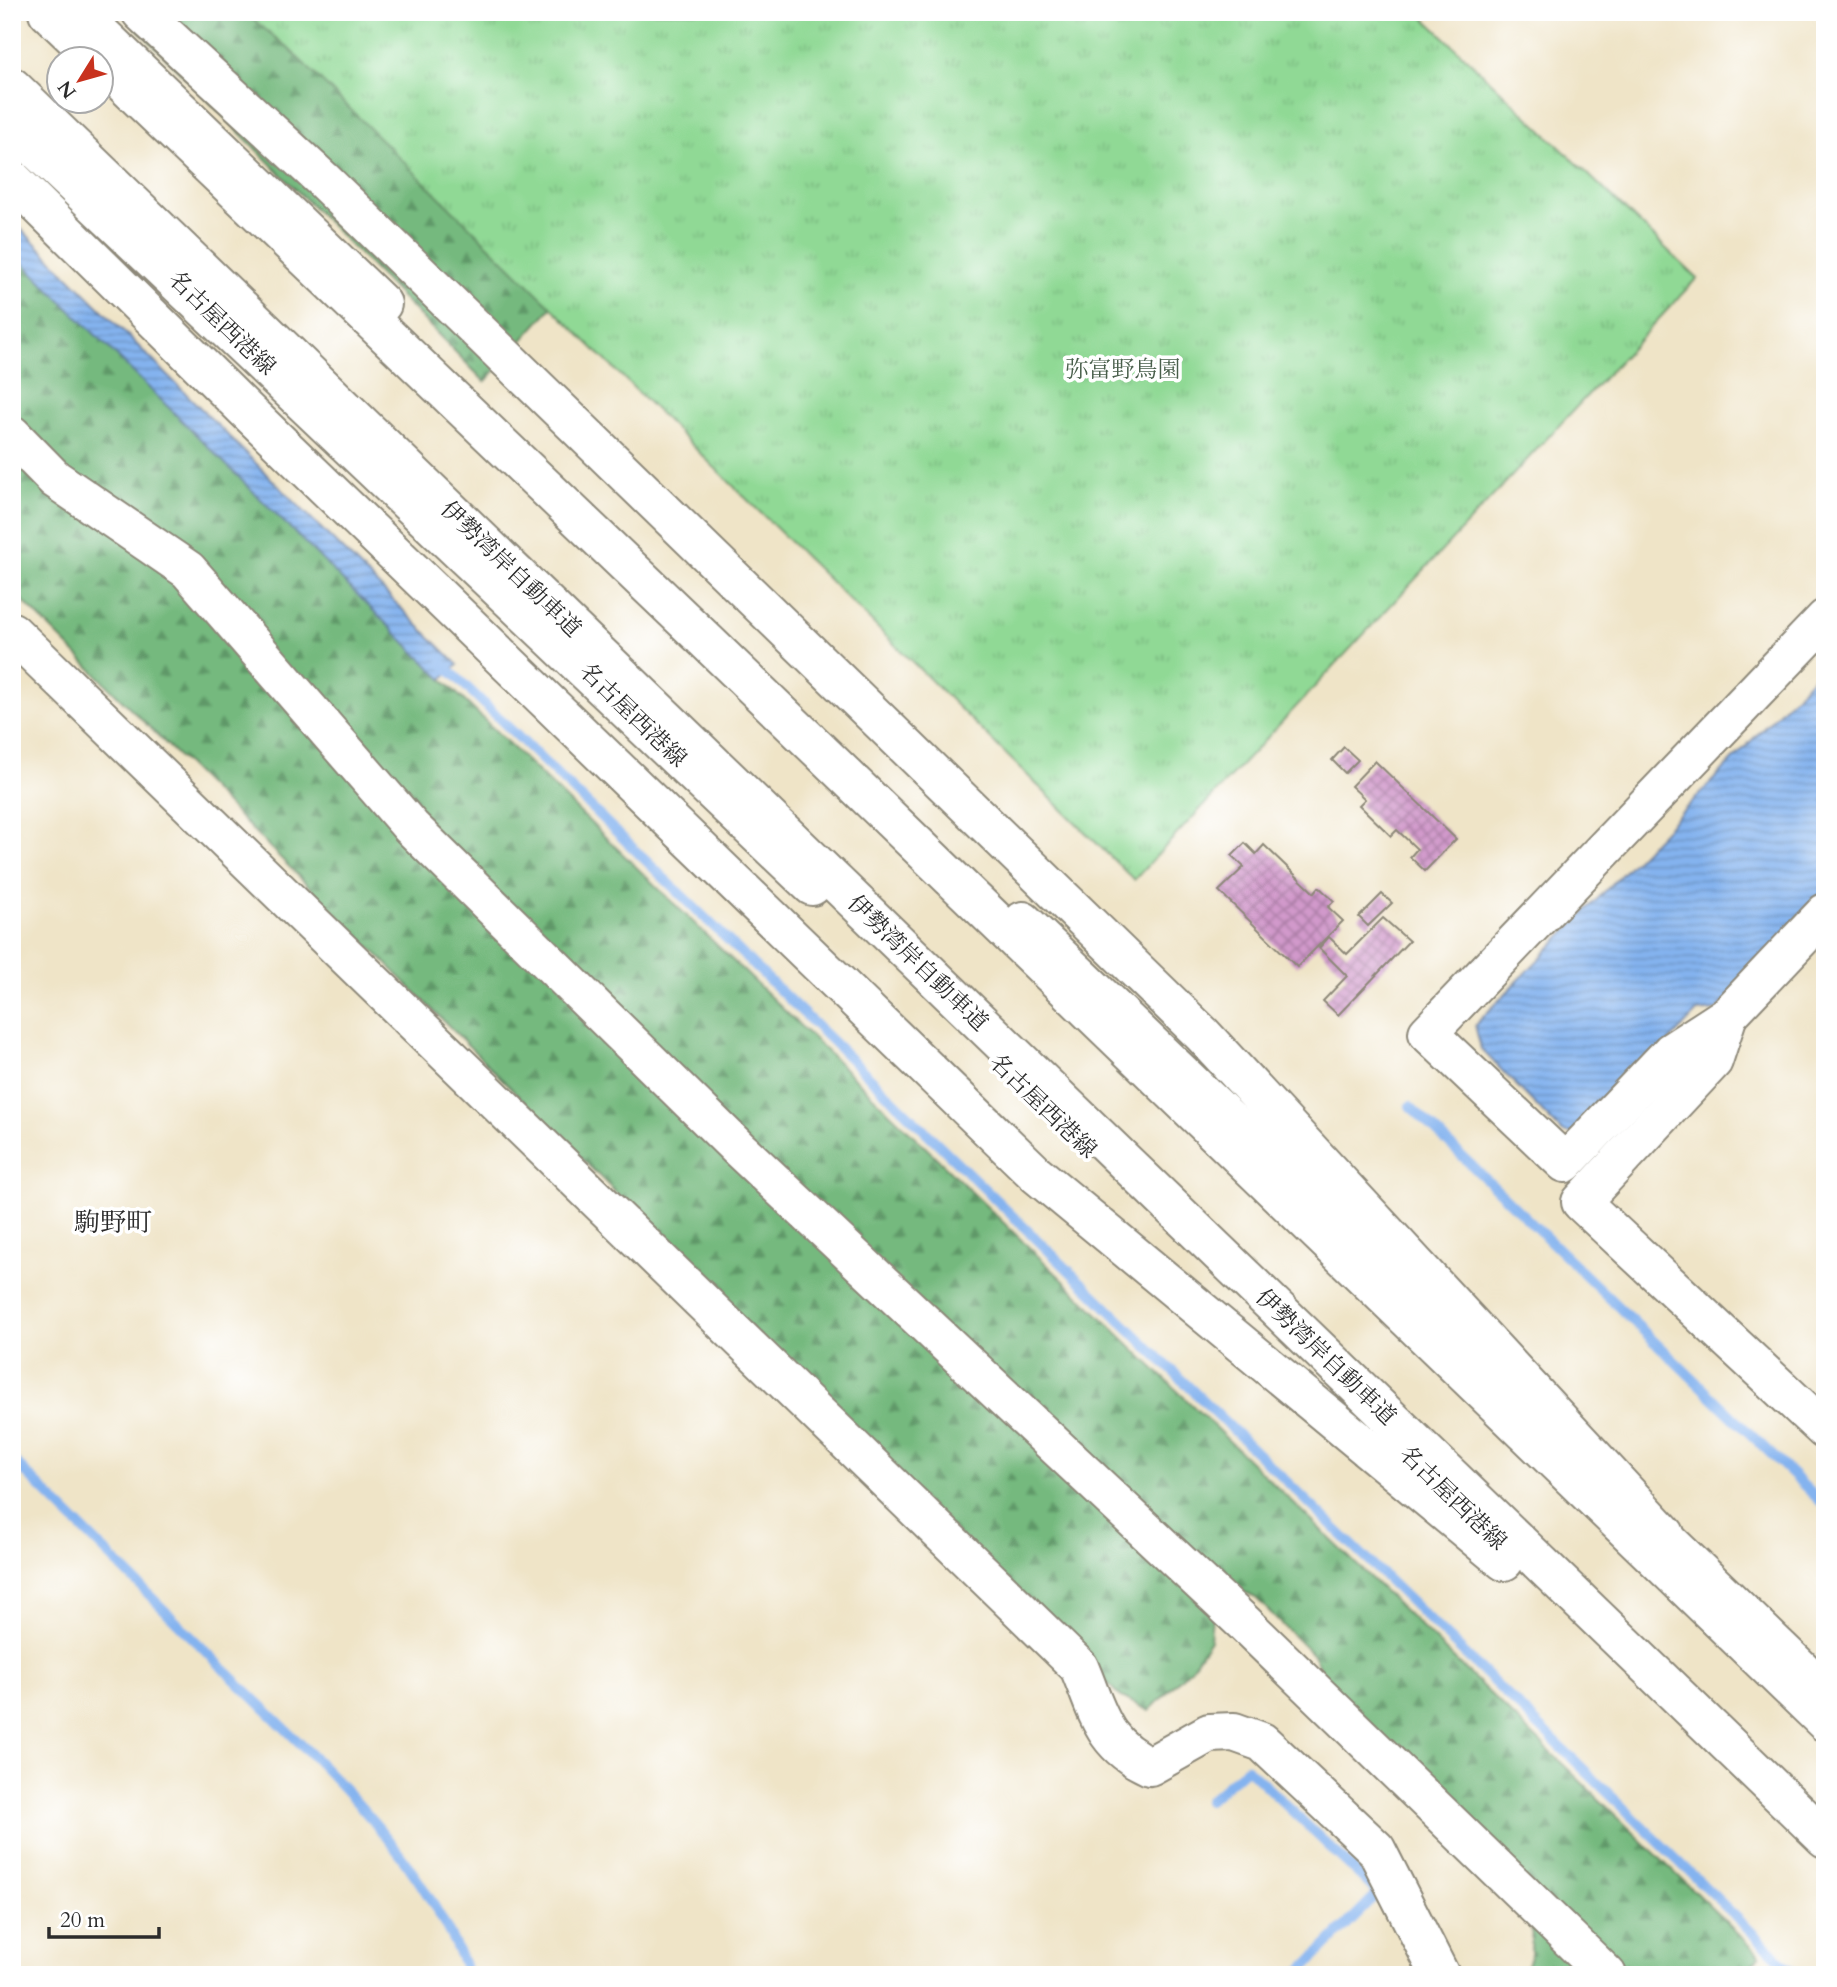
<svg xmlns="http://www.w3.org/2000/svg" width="1837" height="1987" viewBox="0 0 1837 1987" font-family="Cardo,'Noto Serif JP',serif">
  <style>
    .forest { fill: url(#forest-firs); stroke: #507254; stroke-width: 2 }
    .park { fill: url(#park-tufts); stroke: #5e8260; stroke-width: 2 }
    .water { fill: url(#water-rules); stroke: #586f8d; stroke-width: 2 }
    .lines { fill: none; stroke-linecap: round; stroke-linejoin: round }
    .stream { stroke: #84b3ef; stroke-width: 10 }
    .building { fill: url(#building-cross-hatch) }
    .minor-casing { stroke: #8d8879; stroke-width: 42 }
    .major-casing { stroke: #8d8879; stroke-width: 42 }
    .highway-casing { stroke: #8d8879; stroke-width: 42 }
    .minor { stroke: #fff; stroke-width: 38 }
    .major { stroke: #fff; stroke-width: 38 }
    .highway { stroke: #fff; stroke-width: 38 }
    .labels { text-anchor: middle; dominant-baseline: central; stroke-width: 7; stroke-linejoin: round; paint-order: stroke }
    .street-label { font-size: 23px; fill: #2b2b2b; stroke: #fff }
    .park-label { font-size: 23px; fill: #495f4b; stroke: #fff }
    .quarter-label { font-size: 26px; fill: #2b2b2b; stroke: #fff }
  </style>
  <defs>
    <pattern id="forest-firs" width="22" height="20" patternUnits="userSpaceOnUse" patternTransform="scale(1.75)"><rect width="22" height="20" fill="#74b97e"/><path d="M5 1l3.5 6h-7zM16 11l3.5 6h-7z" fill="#5f9767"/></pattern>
    <pattern id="park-tufts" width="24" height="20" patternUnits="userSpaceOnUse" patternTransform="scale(1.75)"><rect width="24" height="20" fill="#90d995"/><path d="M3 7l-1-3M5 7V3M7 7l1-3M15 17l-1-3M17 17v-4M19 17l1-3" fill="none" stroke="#7cba81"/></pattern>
    <pattern id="water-rules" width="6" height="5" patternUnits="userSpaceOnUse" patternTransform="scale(1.75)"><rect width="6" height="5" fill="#84b3ef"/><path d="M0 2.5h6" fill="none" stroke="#6c92c2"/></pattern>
    <pattern id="building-cross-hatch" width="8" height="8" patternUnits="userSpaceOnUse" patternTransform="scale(1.75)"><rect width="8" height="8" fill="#d199cb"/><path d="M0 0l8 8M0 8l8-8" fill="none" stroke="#aa7da5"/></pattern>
  </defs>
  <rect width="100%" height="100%" fill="#fff"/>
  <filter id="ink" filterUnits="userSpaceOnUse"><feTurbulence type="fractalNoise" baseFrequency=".0143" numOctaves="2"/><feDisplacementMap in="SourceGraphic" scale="14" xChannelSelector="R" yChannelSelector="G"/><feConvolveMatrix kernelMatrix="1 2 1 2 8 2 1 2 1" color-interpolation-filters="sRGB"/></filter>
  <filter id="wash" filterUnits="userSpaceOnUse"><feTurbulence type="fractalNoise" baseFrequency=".00686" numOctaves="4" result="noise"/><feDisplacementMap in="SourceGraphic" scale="28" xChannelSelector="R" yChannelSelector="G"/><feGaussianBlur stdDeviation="1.57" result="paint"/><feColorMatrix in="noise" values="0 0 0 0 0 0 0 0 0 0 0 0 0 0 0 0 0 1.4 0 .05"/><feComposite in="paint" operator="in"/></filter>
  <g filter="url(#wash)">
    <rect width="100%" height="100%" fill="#efe4c7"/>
    <g class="forest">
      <path d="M121 12H815L485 382Z"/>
      <path d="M12 246 442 679 1760 1955 1743 1975H1523L1531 1954 1533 1888 1329 1690 1314 1656 1256 1598 1227 1584 1214 1592 1210 1640 1192 1667 1149 1711 1120 1696 12 590Z"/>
    </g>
    <path class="park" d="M244 12H1418L1697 278 1134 880 287 47Z"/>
    <g class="water">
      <path d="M12 220 458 665 442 679 12 252Z"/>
      <path d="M1825 665V896L1717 1010 1697 1012 1580 1135 1562 1132 1481 1049 1475 1025Z"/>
    </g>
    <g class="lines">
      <g class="stream">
        <path d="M442 663 1796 1975"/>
        <path d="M1410 1106 1825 1506"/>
        <path d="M12 1459C86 1532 160 1606 234 1679 325 1768 422 1854 468 1975"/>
        <path d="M1208 1801 1247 1768 1378 1893 1297 1975"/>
      </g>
    </g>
    <g id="blocks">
      <g class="building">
        <path d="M1344 747 1358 760 1345 773 1332 760Z"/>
        <path d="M1375 761 1456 839 1425 871 1410 857 1417 849 1397 830 1391 836 1359 805 1365 799 1351 786Z"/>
        <path d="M1245 843 1256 854 1264 845 1314 893 1319 887 1334 901 1328 907 1343 921 1297 967 1219 891 1244 867 1232 856Z"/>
        <path d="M1382 894 1392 903 1368 926 1359 917Z"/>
        <path d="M1383 918 1409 941 1338 1015 1323 1001 1347 976 1319 948 1329 937 1347 954Z"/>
      </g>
    </g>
  </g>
  <g filter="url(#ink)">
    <use href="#blocks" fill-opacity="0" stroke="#8d8879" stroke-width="2"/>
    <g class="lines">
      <defs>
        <g id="minor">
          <path d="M12 435 55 479 188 570 411 827 738 1148 1244 1623 1607 1975"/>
          <path d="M1825 619 1428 1033 1565 1163 1671 1052 1728 1015 1825 913"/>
          <path d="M12 632 1079 1667C1098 1712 1102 1745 1150 1766L1209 1733 1234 1732 1262 1742 1376 1849 1440 1975"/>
          <path d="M1728 1015 1713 1061 1581 1202 1825 1430"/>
        </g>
        <g id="major">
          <path d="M78 12 382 304"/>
          <path d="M12 126 812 886"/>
          <path d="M1023 921 1495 1374"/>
          <path d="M1639 1513 1825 1692"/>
        </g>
        <g id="highway">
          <path d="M48 12 98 60"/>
          <path d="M141 12 322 179 1202 1034 1665 1534"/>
          <path d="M102 63 703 638 1825 1722"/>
          <path d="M12 87 1825 1838"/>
          <path d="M12 179 246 410 1036 1174 1504 1561"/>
        </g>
      </defs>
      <use href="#minor" class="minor-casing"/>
      <use href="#major" class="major-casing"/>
      <use href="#highway" class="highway-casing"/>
      <use href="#minor" class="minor"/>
      <use href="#major" class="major"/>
      <use href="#highway" class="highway"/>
    </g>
  </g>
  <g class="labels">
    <g class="street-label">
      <text transform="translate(222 323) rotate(44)">名古屋西港線</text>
      <text transform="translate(511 569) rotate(44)">伊勢湾岸自動車道</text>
      <text transform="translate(633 715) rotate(44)">名古屋西港線</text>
      <text transform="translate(918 963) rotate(44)">伊勢湾岸自動車道</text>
      <text transform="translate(1043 1106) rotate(44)">名古屋西港線</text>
      <text transform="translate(1326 1357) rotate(44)">伊勢湾岸自動車道</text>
      <text transform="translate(1453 1498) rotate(44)">名古屋西港線</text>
    </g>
    <g class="park-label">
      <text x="1123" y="369">弥富野鳥園</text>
    </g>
    <g class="quarter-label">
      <text x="113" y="1222">駒野町</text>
    </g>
  </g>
  <rect width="1837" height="1987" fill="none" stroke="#fff" stroke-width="42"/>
  <g transform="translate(80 80) rotate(233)"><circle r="33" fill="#ffffff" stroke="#aaaaaa" stroke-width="2"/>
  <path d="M0-5L12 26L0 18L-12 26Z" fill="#c8321e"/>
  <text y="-10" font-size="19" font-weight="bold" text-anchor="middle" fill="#2b2b2b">N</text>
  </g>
  <path d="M49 1927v10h110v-10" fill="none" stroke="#2b2b2b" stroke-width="3.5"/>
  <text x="60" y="1927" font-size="21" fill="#2b2b2b" stroke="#ffffff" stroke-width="5" paint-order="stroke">20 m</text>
</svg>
